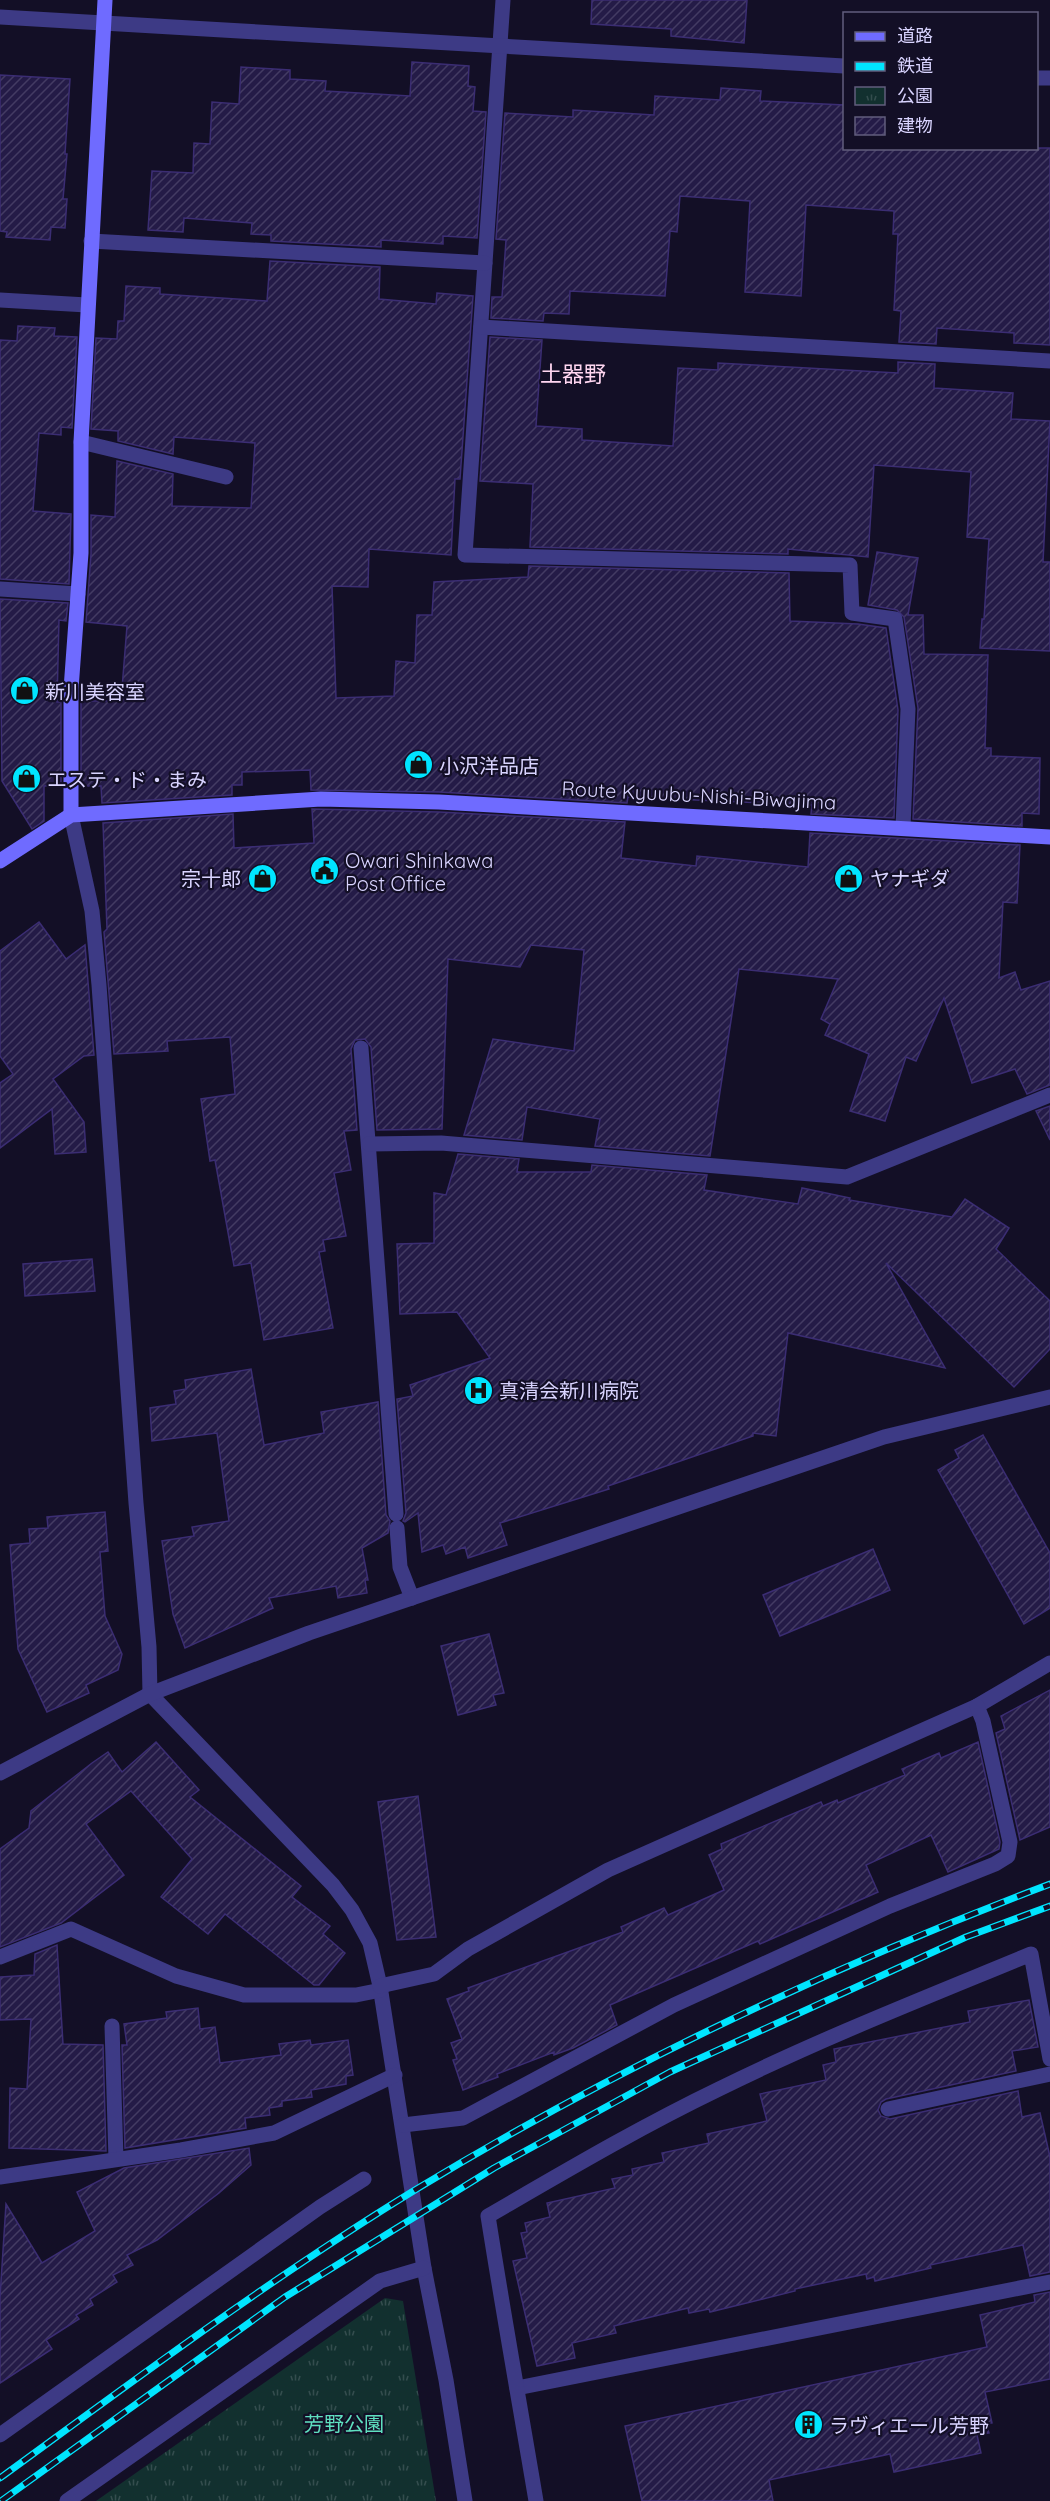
<svg xmlns="http://www.w3.org/2000/svg" width="1050" height="2501" viewBox="0 0 1050 2501" font-family="Quicksand,'Noto Sans JP',sans-serif">
  <style>
    .park { fill: url(#park-tufts) }
    .building { fill: url(#building-hatch); stroke: #3b2d73; stroke-width: 1.5 }
    .lines { fill: none; stroke-linecap: round; stroke-linejoin: round }
    .lane { stroke: #3d3a85; stroke-width: 15 }
    .street { stroke: #3d3a85; stroke-width: 15 }
    .secondary { stroke: #6f6bff; stroke-width: 15 }
    .rail-casing { stroke: #00e5ff; stroke-width: 7 }
    .rail { stroke: #130f26; stroke-width: 4.5; stroke-dasharray: 14; stroke-linecap: butt }
    .labels { text-anchor: middle; dominant-baseline: central; stroke-width: 4.5; stroke-linejoin: round; paint-order: stroke }
    .poi-label { font-size: 20px; fill: #d9d4ff; stroke: #130f26; text-anchor: start }
    .street-label { font-size: 20px; fill: #d9d4ff; stroke: #130f26 }
    .park-label { font-size: 20px; fill: #5fe0c0; stroke: #130f26 }
    .quarter-label { font-size: 22px; fill: #ffd6f0; stroke: #130f26 }
  </style>
  <defs>
    <pattern id="park-tufts" width="24" height="20" patternUnits="userSpaceOnUse" patternTransform="scale(1.5)"><rect width="24" height="20" fill="#12302f"/><path d="M3 7l-1-3M5 7V3M7 7l1-3M15 17l-1-3M17 17v-4M19 17l1-3" fill="none" stroke="#344d4e"/></pattern>
    <pattern id="building-hatch" width="6" height="6" patternUnits="userSpaceOnUse" patternTransform="scale(1.5)"><rect width="6" height="6" fill="#241b47"/><path d="M-1 1l2-2M0 6l6-6M5 7l2-2" fill="none" stroke="#433b63"/></pattern>
  </defs>
  <rect width="100%" height="100%" fill="#130f26"/>
  <path class="park" d="M385 2298 403 2301 436 2501H96Z"/>
  <g class="building">
    <path d="M592 0H747L744 43 671 36V29L591 24Z"/>
    <path d="M412 62 469 66 468 86 475 87 473 111 486 112 477 238 443 236V244L381 240V247L271 241V235L251 234 252 223 184 218 183 232 148 230 152 171 193 173 194 143 210 144 212 102 239 104 241 67 290 70V79L326 81 325 91 410 96Z"/>
    <path d="M0 75 70 79 65 154H67L63 199H67L65 228 51 227 50 240 6 237 7 232 0 231Z"/>
    <path d="M721 88 761 91 760 101 844 105V148H1050V345L1014 343V333L937 328 936 344 899 342 901 311 894 310 898 234H893L894 211 806 205 801 296 745 292 750 201 680 196 677 232 670 231 665 296 570 291 569 314 544 313 543 321 491 318 492 297H502L506 240 496 239 505 113 573 117V110L654 115 655 96 720 100Z"/>
    <path d="M270 261 380 267 379 299 436 304 437 293 473 296 460 479H455L451 555 369 549 368 587 332 586 336 698 394 696 396 661 415 663 417 615H432L434 582 528 577 529 566 789 573 790 621 858 624 886 628 898 710 894 818 811 814 812 805 628 797 627 803 439 792 311 790 310 770 242 772V785H232V795L102 803 101 786H81V701H121L127 626 86 622 91 554V515L115 517 117 461 173 474 172 506 251 508 255 443 174 437 173 454 118 441V431L91 429 96 338 117 339 118 321H124L126 286 160 288V294L267 301Z"/>
    <path d="M18 326 55 328 54 336 77 337 72 428 61 427V435L39 433 33 511 71 514 69 584 0 579V340L17 341Z"/>
    <path d="M490 337 542 340 536 426 582 429V440L673 446 678 368 718 370V363L898 373V362L935 364 934 388 1013 393 1011 419 1050 421 1043 562H1050V651L980 648 982 619H984L989 539 967 537 971 472 874 465 868 557 788 549V554L530 547 533 484 480 481Z"/>
    <path d="M877 552 918 558 908 615H923L924 654 988 655 985 748H991V756L1040 758 1039 814 1022 813V826L913 819 918 708 904 617 897 610 868 605Z"/>
    <path d="M0 599 68 603 66 621 59 620 57 702H61V786H44V821L32 829 2 781Z"/>
    <path d="M312 809 439 812 625 822 621 858 696 866 697 856 808 867 810 833 1020 845 1017 903 1003 902 999 978 1015 972 1021 990 1050 981V1085L1027 1094 1015 1069 972 1083 944 998 916 1061 906 1057 885 1121 850 1111 869 1054 825 1035 830 1024 821 1019 838 979 739 969 710 1156 595 1146 600 1119 527 1107 522 1140 464 1135 493 1039 574 1051 584 950 531 945 520 967 448 959 442 1129 377 1130 371 1047 365 1039 355 1040 351 1049 357 1130 344 1131 351 1170 334 1173 346 1236 323 1240 325 1251 319 1252 333 1328 264 1340 251 1263 234 1266 215 1160 210 1161 201 1099 235 1094 230 1037 167 1041 168 1051 114 1054 104 932 107 929 103 823 233 814 234 848 314 843Z"/>
    <path d="M39 922 66 959 85 945 94 1055 84 1056 53 1079 84 1122 86 1152 55 1154 52 1109 0 1148V1083L13 1074 0 1056V951Z"/>
    <path d="M1050 1106V1140L1036 1111Z"/>
    <path d="M458 1154 519 1159 517 1172H591L592 1165 707 1175 704 1190 798 1204 802 1188 850 1198 849 1200 952 1217 965 1199 1009 1228 996 1249 1050 1301V1349L1014 1387 886 1263 945 1368 788 1333 776 1436 753 1433V1436L608 1486 609 1489 500 1523 507 1545 468 1558 465 1547 446 1554 443 1545 422 1552 418 1513 405 1522 403 1521 406 1513 397 1399 413 1396 410 1385 490 1358 457 1312 400 1314 397 1244 434 1243V1193L446 1195Z"/>
    <path d="M92 1259 95 1291 25 1296 23 1264Z"/>
    <path d="M251 1369 264 1445 324 1433 321 1412 378 1402 386 1515 390 1521 388 1533 362 1548 368 1580H365L367 1593 338 1598 336 1586 269 1598 273 1608 185 1648 173 1614 162 1541 194 1536 192 1527 229 1521 217 1433 152 1441 150 1408 176 1404 174 1391 186 1389 185 1380Z"/>
    <path d="M983 1435 1050 1553V1608L1024 1624 938 1470 959 1458 955 1450Z"/>
    <path d="M105 1512 108 1551 100 1552 105 1616 122 1654 118 1670 86 1685 89 1693 47 1712 18 1649 10 1545 30 1543 29 1529 48 1528 47 1517Z"/>
    <path d="M873 1549 890 1590 780 1636 763 1595Z"/>
    <path d="M489 1634 504 1693 493 1695 496 1705 458 1715 441 1646Z"/>
    <path d="M1050 1690V1827L1020 1840 996 1733 1005 1729 1001 1716Z"/>
    <path d="M156 1742 199 1790 190 1797 301 1886 292 1897 330 1926 323 1934 345 1953 319 1985H314L225 1914 208 1934 161 1897 192 1859 131 1791 86 1824 124 1875 61 1923 0 1947V1849L29 1828 31 1811 92 1763 108 1752 122 1772Z"/>
    <path d="M978 1742 1000 1842 999 1849 948 1872 931 1835 866 1865 878 1892 760 1944 758 1941 610 2005 617 2025 573 2048 554 2055V2052L497 2074 498 2077 463 2090 453 2060 457 2059 451 2043 462 2039 447 1999 469 1991 468 1988 623 1932 621 1927 664 1908 668 1915 724 1890 709 1855 722 1849 721 1844 821 1802 823 1806 837 1800 838 1803 905 1775 902 1769 939 1753 941 1758Z"/>
    <path d="M418 1796 436 1937 397 1940 378 1802Z"/>
    <path d="M57 1945 63 2044 103 2045 106 2151 9 2148 10 2088 27 2089 31 2019 0 2020V1977L34 1975 35 1954Z"/>
    <path d="M1029 2000 1038 2047 1012 2051 1016 2071 886 2099 881 2102 878 2110 881 2116 890 2119 1018 2091 1022 2117 1040 2113 1050 2157V2272L1030 2276 1023 2245 930 2265 931 2268 875 2281 874 2277 867 2279 866 2274 795 2289V2291L710 2312 709 2309 689 2313 688 2308 614 2326 616 2333 572 2343 575 2358 537 2366 513 2261 527 2258 521 2233 527 2232 525 2223 550 2217 547 2203 615 2188 612 2179 633 2175 632 2169 664 2162 662 2153 709 2143 707 2134 767 2121 760 2094 826 2080 823 2065 836 2062 834 2049 970 2022 968 2011Z"/>
    <path d="M198 2008 200 2029 215 2027 220 2063 281 2055 279 2044 310 2040 311 2045 348 2040 353 2075 346 2076V2084L311 2090 312 2097 282 2101V2106L269 2108 270 2115 245 2118 246 2128 125 2148 122 2045H127L124 2024 167 2018 166 2012Z"/>
    <path d="M249 2148 251 2165 219 2193 157 2240 127 2255 133 2265 113 2275 117 2282 90 2299 93 2305 76 2315 79 2319 46 2340 52 2349 0 2383V2297L6 2204 42 2263 95 2231 77 2192 124 2168Z"/>
    <path d="M1050 2292V2379L985 2392 992 2423 986 2424 989 2433 977 2435 981 2453 894 2472 890 2454 769 2480 773 2501H642L625 2426 987 2347 980 2315 1035 2302 1034 2295Z"/>
  </g>
  <g class="lines">
    <g class="lane">
      <path d="M81 442 226 477"/>
      <path d="M112 2026 116 2159"/>
      <path d="M888 2109 1050 2074"/>
    </g>
    <g class="street">
      <path d="M503 0 465 555 850 565 852 613 895 619 908 709 903 827"/>
      <path d="M0 17 844 66"/>
      <path d="M1036 78H1050"/>
      <path d="M91 241 485 263"/>
      <path d="M0 300 87 305"/>
      <path d="M481 327 1050 361"/>
      <path d="M0 589 78 594"/>
      <path d="M71 815 92 911 99 985 136 1503 149 1647 150 1694 333 1885 352 1910 370 1943 380 1986 424 2268 446 2380 465 2501"/>
      <path d="M361 1048 396 1514"/>
      <path d="M369 1144 441 1143 847 1177 1050 1095"/>
      <path d="M397 1528 400 1567 412 1598"/>
      <path d="M0 1773 150 1694 309 1633 884 1437 1050 1397"/>
      <path d="M0 1957 71 1929 176 1976 244 1995H356L381 1990"/>
      <path d="M380 1986 434 1974 468 1949 608 1870 977 1706 1050 1663"/>
      <path d="M403 2125 463 2118 674 2005 890 1906 995 1864 1008 1856 1010 1842 983 1721 977 1706"/>
      <path d="M0 2177 181 2150 274 2133 395 2075"/>
      <path d="M517 2388 1050 2282"/>
      <path d="M0 2435 320 2207 364 2179"/>
      <path d="M67 2501 380 2281 424 2268"/>
      <path d="M536 2501C520 2406 503 2311 488 2216 564 2172 640 2127 719 2089 820 2039 927 1997 1031 1954L1050 2059"/>
    </g>
    <g class="secondary">
      <path d="M71 815V689L81 553V442L105 0"/>
      <path d="M0 861 71 815 321 799 439 802 1050 837"/>
    </g>
    <defs>
      <g id="rail">
        <path d="M0 2478C136 2379 271 2278 415 2190 616 2068 830 1967 1050 1884"/>
        <path d="M1 2501 285 2297 494 2168 670 2072 966 1937 1050 1906"/>
      </g>
    </defs>
    <use href="#rail" class="rail-casing"/>
    <use href="#rail" class="rail"/>
  </g>
  <defs>
    <symbol id="shop-disc" viewBox="-11 -11 22 22"><circle r="9.5" fill="#00e5ff" stroke="#130f26"/><path d="M-5-2.5h2.3a2.7 3.5 0 0 1 5.4 0H5L5.5 6h-11ZM-1.5-2.5h3a1.5 2.3 0 0 0-3 0Z" fill="#111"/></symbol>
    <symbol id="civic-disc" viewBox="-11 -11 22 22"><circle r="9.5" fill="#00e5ff" stroke="#130f26"/><path d="M-.6-6.5H3V-4.5H.6V-3L4-1V1h2V6H-6V1h2V-1L-.6-3ZM-1.2 2.5V6h2.4V2.5Z" fill="#111"/></symbol>
    <symbol id="hospital-disc" viewBox="-11 -11 22 22"><circle r="9.5" fill="#00e5ff" stroke="#130f26"/><path d="M-5-5h3v3.5h4V-5h3V5h-3V1.5h-4V5h-3Z" fill="#111"/></symbol>
    <symbol id="building-disc" viewBox="-11 -11 22 22"><circle r="9.5" fill="#00e5ff" stroke="#130f26"/><path d="M-4-6H4V6H1V3H-1V6H-4ZM-2.5-4.3h1.7v1.8h-1.7ZM.8-4.3h1.7v1.8H.8ZM-2.5-1h1.7V.8h-1.7ZM.8-1h1.7V.8H.8Z" fill="#111"/></symbol>
  </defs>
  <g fill-rule="evenodd">
    <use href="#shop-disc" x="8" y="674" width="33" height="33"/>
    <use href="#shop-disc" x="402" y="748" width="33" height="33"/>
    <use href="#shop-disc" x="10" y="762" width="33" height="33"/>
    <use href="#civic-disc" x="308" y="854" width="33" height="33"/>
    <use href="#shop-disc" x="246" y="862" width="33" height="33"/>
    <use href="#shop-disc" x="832" y="862" width="33" height="33"/>
    <use href="#hospital-disc" x="462" y="1374" width="33" height="33"/>
    <use href="#building-disc" x="792" y="2408" width="33" height="33"/>
  </g>
  <g class="labels">
    <g class="poi-label">
      <text x="45" y="691">新川美容室</text>
      <text x="439" y="765">小沢洋品店</text>
      <text x="47" y="779">エステ・ド・まみ</text>
      <text x="345" y="860">Owari Shinkawa<tspan x="345" dy="23">Post Office</tspan></text>
      <text x="241" y="878" text-anchor="end">宗十郎</text>
      <text x="870" y="878">ヤナギダ</text>
      <text x="499" y="1390">真清会新川病院</text>
      <text x="829" y="2425">ラヴィエール芳野</text>
    </g>
    <g class="street-label">
      <text transform="translate(699 795) rotate(3)">Route Kyuubu-Nishi-Biwajima</text>
    </g>
    <g class="park-label">
      <text x="344" y="2423">芳野公園</text>
    </g>
    <g class="quarter-label">
      <text x="573" y="374">土器野</text>
    </g>
  </g>
  <rect x="843" y="12" width="195" height="138" fill="#130f26" stroke="#625e7d" stroke-width="1.5"/>
  <rect x="855" y="32" width="30" height="9" fill="#6f6bff" stroke="#625e7d" stroke-width="1.5"/>
  <text x="897" y="42" font-size="18" fill="#d9d4ff">道路</text>
  <rect x="855" y="62" width="30" height="9" fill="#00e5ff" stroke="#625e7d" stroke-width="1.5"/>
  <text x="897" y="72" font-size="18" fill="#d9d4ff">鉄道</text>
  <rect x="855" y="87" width="30" height="18" fill="url(#park-tufts)" stroke="#625e7d" stroke-width="1.5"/>
  <text x="897" y="102" font-size="18" fill="#d9d4ff">公園</text>
  <rect x="855" y="117" width="30" height="18" fill="url(#building-hatch)" stroke="#625e7d" stroke-width="1.5"/>
  <text x="897" y="132" font-size="18" fill="#d9d4ff">建物</text>
</svg>
